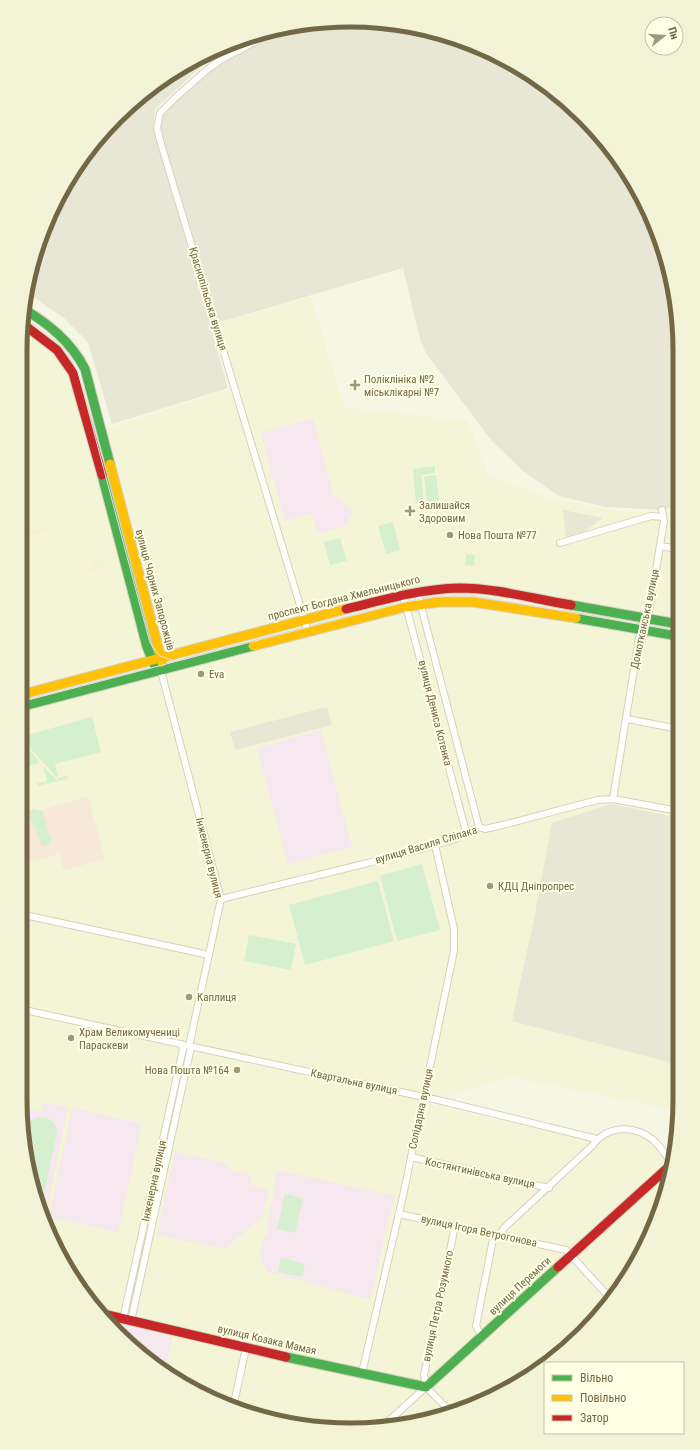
<svg xmlns="http://www.w3.org/2000/svg" width="700" height="1450" viewBox="0 0 700 1450" font-family="'Roboto Condensed',sans-serif">
  <style>
    .residential { fill: #f4f4d7 }
    .commercial { fill: #f6f0d6 }
    .industrial { fill: #e8e6d5 }
    .education { fill: #f7e7ee }
    .medical { fill: #f8e8d9 }
    .green { fill: #d6efcf }
    .lines { fill: none; stroke-linecap: round; stroke-linejoin: round }
    .street-casing { stroke: #d4d2c0; stroke-width: 8 }
    .fast-casing { stroke: #d3d1be; stroke-width: 11 }
    .slow-casing { stroke: #d3d1be; stroke-width: 11 }
    .jam-casing { stroke: #d3d1be; stroke-width: 11 }
    .street { stroke: #fefefb; stroke-width: 6 }
    .fast { stroke: #4caf50; stroke-width: 9 }
    .slow { stroke: #ffc107; stroke-width: 9 }
    .jam { stroke: #c62828; stroke-width: 9 }
    .tram { stroke: #e5e1e2; stroke-width: 1 }
    .poi-dot { fill: #a09a7d; stroke: #feffe4; stroke-width: 1.5 }
    .labels { text-anchor: middle; dominant-baseline: central; stroke-width: 4; stroke-linejoin: round; paint-order: stroke }
    .street-label { font-size: 11px; fill: #726846; stroke: #feffe4 }
    .poi-label { font-size: 11px; fill: #726846; stroke: #feffe4; text-anchor: start }
    .rim { fill: none; stroke: #726846; stroke-width: 5 }
  </style>
  <rect width="100%" height="100%" fill="#f5f6e4"/>
  <g class="residential">
    <path d="M311 297 344 407 468 421 488 475 555 500 623 512H668L678 508 679 1111 510 1077 419 1105 362 1364 356 1368 99 1311 88 1301 38 1206 20 1100V350L22 329 54 350 66 365 88 434 233 389 213 325Z"/>
    <path d="M429 1104 585 1140 604 1130 627 1126 650 1134 674 1161 655 1226 598 1318 551 1362 545 1363V1365L496 1396 393 1427 285 1424 224 1405 167 1375 108 1320 364 1377Z"/>
  </g>
  <g class="commercial">
    <path d="M45 527 46 531 25 537 23 533Z"/>
    <path d="M103 558 106 568 84 573 83 570 95 566 94 560Z"/>
  </g>
  <g class="industrial">
    <path d="M350 20 415 26 476 45 551 88 612 149 655 224 677 307 678 505 662 510 606 507 559 496 523 471 492 441 426 353 420 339 403 268 210 325 228 388 112 424 88 342 64 318 26 292 45 224 76 166 117 116 167 75 224 45 258 35 204 64 155 109 153 127 178 99 210 70 224 61 297 25Z"/>
    <path d="M563 510 603 518 581 534 566 538Z"/>
    <path d="M327 707 332 725 235 750 230 732Z"/>
    <path d="M611 804 679 818 680 1065 512 1021 534 919 552 823Z"/>
  </g>
  <g class="education">
    <path d="M313 419 334 497 354 511 345 526 318 534 312 513 285 521 261 433Z"/>
    <path d="M321 730 352 847 288 864 257 748Z"/>
    <path d="M43 1103 68 1107 47 1210 39 1209 38 1206 22 1109 42 1112Z"/>
    <path d="M72 1108 142 1124 118 1232 49 1217Z"/>
    <path d="M175 1152 224 1163 233 1171 252 1175 250 1185 269 1190 262 1217 225 1249 157 1235Z"/>
    <path d="M276 1170 394 1196 370 1299 267 1272 260 1256 264 1238H267L269 1228 267 1225 276 1182 274 1178Z"/>
    <path d="M110 1321 173 1335 165 1373Z"/>
  </g>
  <path class="medical" d="M88 797 105 859 64 870 59 854 20 865V813L36 809 37 811Z"/>
  <g class="green">
    <path d="M435 466V473L421 475 424 503 416 504 413 469Z"/>
    <path d="M436 475 439 501 427 503 424 477Z"/>
    <path d="M393 522 400 550 386 554 378 526Z"/>
    <path d="M340 538 347 561 330 565 324 542Z"/>
    <path d="M466 554 475 555 474 566 465 565Z"/>
    <path d="M92 717 101 752 55 764 58 778 67 776 68 778 60 781 20 737Z"/>
    <path d="M26 746 40 763 20 768V764L25 763 26 757 20 747Z"/>
    <path d="M43 766 58 781 38 786 37 783 47 781Z"/>
    <path d="M36 809 37 811 42 810 51 841 49 844 43 846 41 845 35 825H32L30 818 20 820V813Z"/>
    <path d="M422 864 440 930 397 941 380 876Z"/>
    <path d="M378 881 394 941 305 965 289 905Z"/>
    <path d="M249 935 296 944 291 970 244 961Z"/>
    <path d="M38 1117C49 1116 56 1122 57 1133L45 1189 36 1197 26 1134 30 1122Z"/>
    <path d="M285 1194 303 1198 295 1233 277 1229Z"/>
    <path d="M141 1245 146 1246 132 1312 126 1311Z"/>
    <path d="M281 1258 305 1264 302 1277 278 1272Z"/>
  </g>
  <g class="lines">
    <defs>
      <g id="street">
        <path d="M286 26 222 59 208 69 175 98 160 113 157 128 161 144 308 632"/>
        <path d="M560 543 651 516 663 517"/>
        <path d="M660 546 678 549"/>
        <path d="M417 591 479 827"/>
        <path d="M403 595 466 832"/>
        <path d="M161 671 221 899 189 1046"/>
        <path d="M627 719 679 729"/>
        <path d="M613 799 639 638 647 618 650 607 664 521 662 510"/>
        <path d="M221 899 368 863 435 845 455 839 479 827 485 829 507 824 597 800 613 799 679 811"/>
        <path d="M20 914 209 955"/>
        <path d="M20 1009 442 1101 597 1139"/>
        <path d="M411 1157 549 1188"/>
        <path d="M399 1214 566 1250 610 1298"/>
        <path d="M500 1235 504 1228 592 1146C606 1126 633 1124 652 1139 660 1145 666 1156 672 1164"/>
        <path d="M123 1319 183 1049 181 1044"/>
        <path d="M131 1321 191 1047"/>
        <path d="M482 1337 476 1326 494 1234"/>
        <path d="M362 1373 403 1196 454 951V929L435 845"/>
        <path d="M426 1387 424 1375 455 1226"/>
        <path d="M426 1387 449 1410"/>
        <path d="M233 1408 246 1348"/>
        <path d="M382 1427 426 1387"/>
      </g>
      <g id="fast">
        <path d="M24 309C50 325 71 342 85 369L110 464"/>
        <path d="M102 475 147 647 154 664"/>
        <path d="M571 605 678 624"/>
        <path d="M576 618 678 636"/>
        <path d="M20 707 253 646"/>
        <path d="M286 1357 426 1387 558 1267"/>
      </g>
      <g id="slow">
        <path d="M110 464 162 662"/>
        <path d="M253 646 405 607 439 602H473L576 618"/>
        <path d="M20 695 346 609"/>
      </g>
      <g id="jam">
        <path d="M23 324 57 350 73 373 102 475"/>
        <path d="M346 609C383 600 420 589 459 588 496 588 534 599 571 605"/>
        <path d="M558 1267 674 1162"/>
        <path d="M103 1314 286 1357"/>
      </g>
    </defs>
    <use href="#street" class="street-casing"/>
    <use href="#fast" class="fast-casing"/>
    <use href="#slow" class="slow-casing"/>
    <use href="#jam" class="jam-casing"/>
    <use href="#street" class="street"/>
    <use href="#fast" class="fast"/>
    <use href="#slow" class="slow"/>
    <use href="#jam" class="jam"/>
    <g class="tram">
      <path d="M23 318C47 332 66 346 78 372L150 643 160 656 175 661"/>
      <path d="M20 702 405 602 436 596 471 595 678 631"/>
    </g>
  </g>
  <g class="poi-dot">
    <path d="M353 379h4v4h4v4h-4v4h-4v-4h-4v-4h4z"/>
    <path d="M408 505h4v4h4v4h-4v4h-4v-4h-4v-4h4z"/>
    <circle cx="450" cy="535" r="4"/>
    <circle cx="201" cy="674" r="4"/>
    <circle cx="490" cy="886" r="4"/>
    <circle cx="189" cy="997" r="4"/>
    <circle cx="71" cy="1038" r="4"/>
    <circle cx="237" cy="1070" r="4"/>
  </g>
  <g class="labels">
    <g class="street-label">
      <text transform="translate(208 299) rotate(73)">Краснопільська вулиця</text>
      <text transform="translate(155 590) rotate(75)">вулиця Чорних Запорожців</text>
      <text transform="translate(344 598) rotate(-14)">проспект Богдана Хмельницького</text>
      <text transform="translate(645 619) rotate(-78)">Домотканська вулиця</text>
      <text transform="translate(435 713) rotate(76)">вулиця Дениса Котенка</text>
      <text transform="translate(426 845) rotate(-17)">вулиця Василя Сліпака</text>
      <text transform="translate(209 858) rotate(76)">Інженерна вулиця</text>
      <text transform="translate(354 1082) rotate(12)">Квартальна вулиця</text>
      <text transform="translate(421 1109) rotate(-78)">Солідарна вулиця</text>
      <text transform="translate(480 1173) rotate(12)">Костянтинівська вулиця</text>
      <text transform="translate(154 1181) rotate(-78)">Інженерна вулиця</text>
      <text transform="translate(479 1231) rotate(12)">вулиця Ігоря Ветрогонова</text>
      <text transform="translate(520 1286) rotate(-43)">вулиця Перемоги</text>
      <text transform="translate(438 1306) rotate(-78)">вулиця Петра Розумного</text>
      <text transform="translate(267 1340) rotate(13)">вулиця Козака Мамая</text>
    </g>
    <g class="poi-label">
      <text x="364" y="379">Поліклініка №2<tspan x="364" dy="13">міськлікарні №7</tspan></text>
      <text x="419" y="505">Залишайся<tspan x="419" dy="13">Здоровим</tspan></text>
      <text x="458" y="535">Нова Пошта №77</text>
      <text x="209" y="674">Eva</text>
      <text x="498" y="886">КДЦ Дніпропрес</text>
      <text x="197" y="997">Каплиця</text>
      <text x="79" y="1032">Храм Великомучениці<tspan x="79" dy="13">Параскеви</tspan></text>
      <text x="229" y="1070" text-anchor="end">Нова Пошта №164</text>
    </g>
  </g>
  <path d="M0 0H700V1450H0ZM350 27H350A323 323 0 0 1 673 350V1100A323 323 0 0 1 350 1423H350A323 323 0 0 1 27 1100V350A323 323 0 0 1 350 27Z" fill="#f3f3d7" fill-rule="evenodd"/>
  <path class="rim" d="M350 27H350A323 323 0 0 1 673 350V1100A323 323 0 0 1 350 1423H350A323 323 0 0 1 27 1100V350A323 323 0 0 1 350 27Z"/>
  <rect x="544" y="1362" width="140" height="72" fill="#feffe4" stroke="#c6c3a5"/>
  <rect x="552" y="1375" width="20" height="6" fill="#4caf50" stroke="#c6c3a5"/>
  <text x="580" y="1382" font-size="12" fill="#726846">Вільно</text>
  <rect x="552" y="1395" width="20" height="6" fill="#ffc107" stroke="#c6c3a5"/>
  <text x="580" y="1402" font-size="12" fill="#726846">Повільно</text>
  <rect x="552" y="1415" width="20" height="6" fill="#c62828" stroke="#c6c3a5"/>
  <text x="580" y="1422" font-size="12" fill="#726846">Затор</text>
  <g transform="translate(664 36) rotate(73)"><circle r="19" fill="#feffe4" stroke="#c6c3a5"/>
  <path d="M0-3L7 15L0 10L-7 15Z" fill="#a09a7d"/>
  <text y="-6" font-size="11" font-weight="bold" text-anchor="middle" fill="#726846">Пн</text>
  </g>
</svg>
